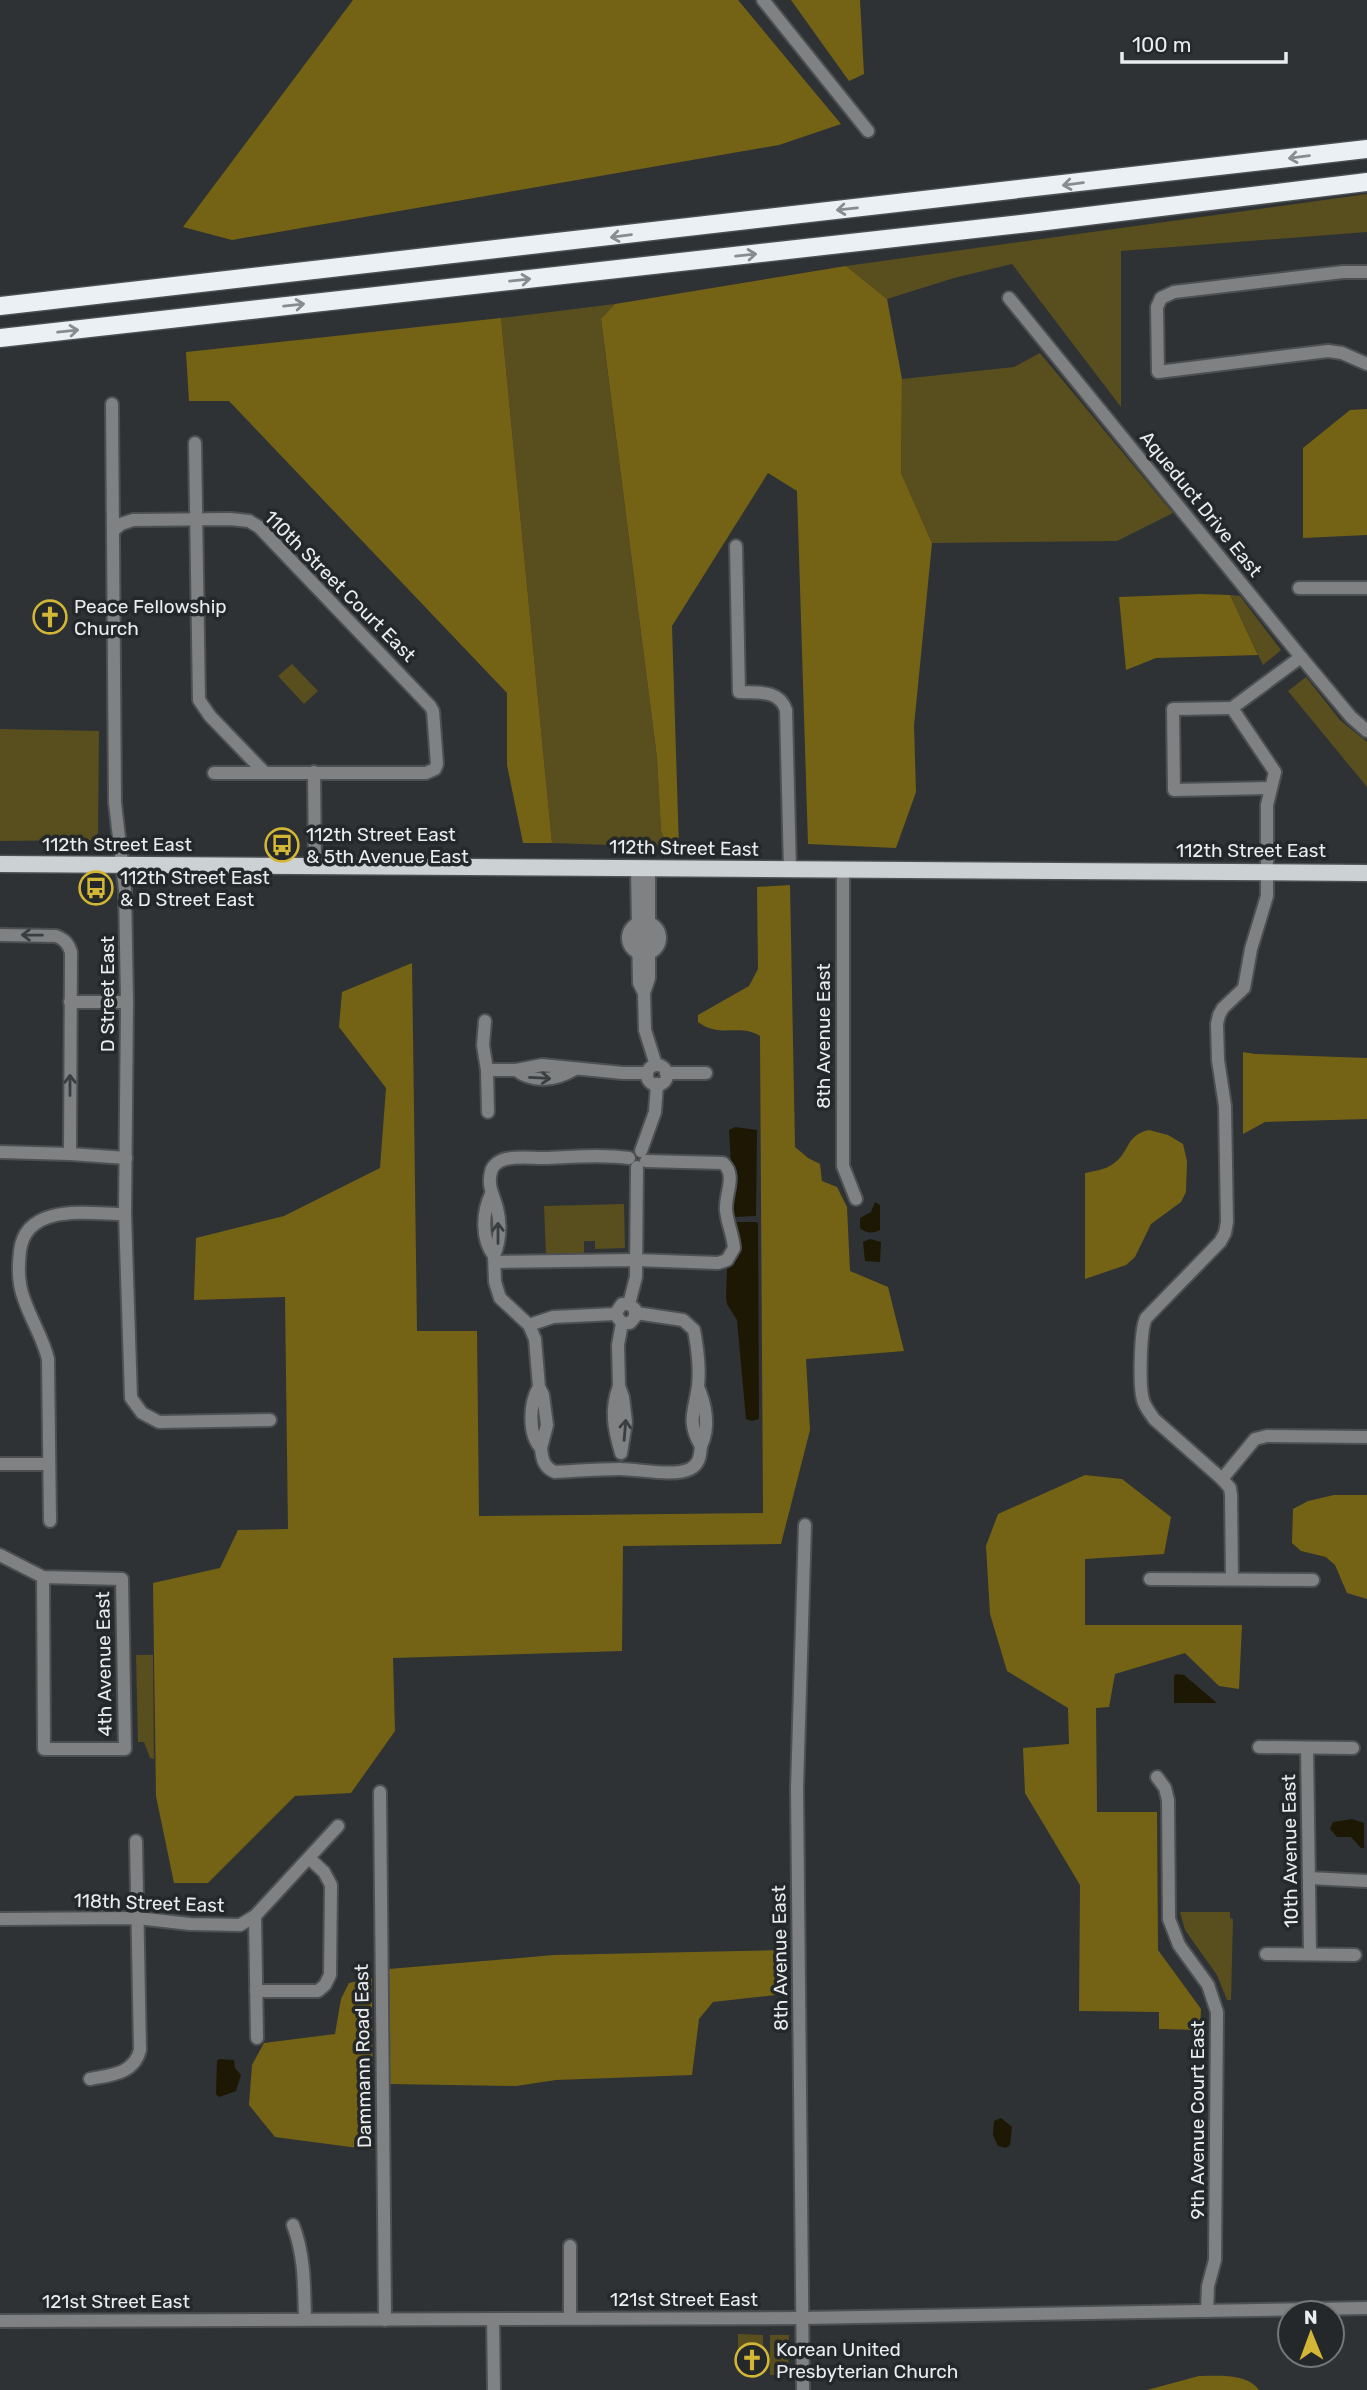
<svg xmlns="http://www.w3.org/2000/svg" width="1367" height="2390" viewBox="0 0 1367 2390" font-family="Rubik,sans-serif">
  <style>
    .green { fill: #594e1d }
    .forest { fill: #746315 }
    .water { fill: #1d1803 }
    .lines { fill: none; stroke-linecap: round; stroke-linejoin: round }
    .minor-casing { stroke: #4c5052; stroke-width: 16 }
    .major-casing { stroke: #4c5052; stroke-width: 19 }
    .highway-casing { stroke: #4c5052; stroke-width: 21 }
    .minor { stroke: #7f8182; stroke-width: 12 }
    .major { stroke: #ccd1d3; stroke-width: 16 }
    .highway { stroke: #eaf0f3; stroke-width: 18 }
    .oneway { stroke: #878c8e }
    .oneway2 { stroke: #3b3e40 }
    .labels { text-anchor: middle; dominant-baseline: central; stroke-width: 7; stroke-linejoin: round; paint-order: stroke }
    .street-label { font-size: 19px; fill: #eaedee; stroke: #24282a }
    .poi-label { font-size: 19px; fill: #eaedee; stroke: #24282a; text-anchor: start }
  </style>
  <rect width="100%" height="100%" fill="#2e3234"/>
  <g class="green">
    <path d="M1367 194V232L1121 251V407L1012 264 954 278 887 299 846 266Z"/>
    <path d="M615 304 601 320 657 758 661 831 668 847 552 843 501 318Z"/>
    <path d="M1040 353 1173 513 1117 541 932 543 901 473 902 379 1014 367Z"/>
    <path d="M1230 595 1240 596 1281 650 1263 665Z"/>
    <path d="M292 664 318 691 304 704 278 676Z"/>
    <path d="M1306 677 1340 720 1367 742V787L1288 691Z"/>
    <path d="M0 729 99 731 98 833 92 840 0 841Z"/>
    <path d="M624 1204 625 1248 595 1249V1241H584V1254L546 1255 544 1206Z"/>
    <path d="M136 1655H153L154 1759 150 1758 144 1742H138Z"/>
    <path d="M1180 1912H1230V1918L1233 1919 1231 2000H1227L1217 1975 1185 1930Z"/>
    <path d="M738 2334 763 2335V2351L738 2350Z"/>
    <path d="M770 2335H789L788 2375H770Z"/>
  </g>
  <g class="forest">
    <path d="M353 0H738L841 124 779 145 232 240 183 227Z"/>
    <path d="M791 0H860L864 74 849 81Z"/>
    <path d="M846 266 887 299 902 379 901 473 932 543 914 726 916 792 896 848 808 844 797 491 768 473 672 626 679 848 668 847 661 831 657 758 601 319 615 304Z"/>
    <path d="M501 318 552 843H523L507 765V693L229 401H189L186 352Z"/>
    <path d="M1367 409V535L1303 538V448L1350 410Z"/>
    <path d="M1200 594 1230 595 1258 655 1156 658 1126 670 1119 597Z"/>
    <path d="M790 885 795 1147 808 1158 820 1164 822 1181 837 1187 847 1207 850 1271 888 1287 904 1351 806 1359 810 1430 781 1544 623 1546 622 1651 393 1658 395 1731 351 1793 295 1796 208 1883H174L156 1796 153 1583 220 1568 238 1530 288 1529 285 1297 194 1300 196 1238 284 1216 380 1168 386 1088 339 1027 342 992 412 963 417 1331H477L479 1516 763 1513 760 1036C739 1023 721 1039 698 1022V1015L749 986 758 969 757 887Z"/>
    <path d="M1243 1052 1255 1054 1367 1058V1119L1265 1122 1243 1134Z"/>
    <path d="M1149 1130 1168 1135 1183 1144 1187 1161 1186 1192 1181 1202 1151 1224 1135 1257 1126 1265 1085 1279V1173C1095 1171 1104 1170 1113 1164 1130 1153 1125 1135 1149 1130Z"/>
    <path d="M1085 1475 1122 1479 1171 1517 1164 1554 1085 1559V1625H1242L1239 1689 1219 1686 1185 1653 1115 1674 1109 1707 1096 1708 1097 1812H1157L1158 1950 1201 2009 1200 2030 1159 2029V2012L1079 2011 1080 1885 1025 1793 1023 1748 1069 1744 1068 1708 1007 1671 990 1614 986 1546 998 1514Z"/>
    <path d="M1334 1495H1367V1599L1347 1593 1335 1565 1326 1557 1301 1551 1292 1543 1293 1509 1308 1501Z"/>
    <path d="M785 1950V1994L713 2002 699 2019 692 2075 556 2080 516 2086 390 2084 389 1969 554 1955Z"/>
    <path d="M372 1978 373 2150 275 2137 249 2105 252 2065 264 2043 335 2034 341 1999 349 1983Z"/>
    <path d="M1199 2376C1218 2376 1247 2373 1259 2390H1147Z"/>
  </g>
  <g class="water">
    <path d="M735 1127 757 1130 756 1216 734 1217 732 1201 737 1179 731 1164 729 1130Z"/>
    <path d="M875 1202 880 1205V1230C874 1234 865 1233 860 1228V1218L871 1212Z"/>
    <path d="M736 1222H757L758 1224 759 1419 752 1421 746 1419 737 1320 727 1304 726 1297 727 1269 737 1257 739 1249 740 1237Z"/>
    <path d="M870 1239 881 1242 880 1262 865 1261 863 1242Z"/>
    <path d="M1176 1674 1184 1675 1217 1703H1174V1676Z"/>
    <path d="M1352 1819 1364 1823V1848H1361L1351 1837H1337L1330 1829 1333 1822Z"/>
    <path d="M219 2059 234 2060 235 2068 241 2075 236 2091 219 2097 216 2094 217 2061Z"/>
    <path d="M1001 2118 1012 2127 1010 2145 1006 2148 998 2146 993 2135 994 2121Z"/>
  </g>
  <g class="lines">
    <defs>
      <g id="minor">
        <path d="M763 0 868 131"/>
        <path d="M1367 272H1343L1174 292 1161 298 1157 307 1158 372 1328 351 1342 353 1367 364"/>
        <path d="M1009 298 1301 657 1351 717 1367 731"/>
        <path d="M112 404 115 803 125 889 127 1002 125 1214 131 1398 142 1413 159 1422 270 1420"/>
        <path d="M195 443 199 700 210 716 264 772"/>
        <path d="M113 531 121 524 133 520 230 519 249 521 259 527 430 706 433 711 437 764 435 769 426 773H214"/>
        <path d="M736 546 739 692C757 693 779 689 786 710L790 870"/>
        <path d="M1299 588H1367"/>
        <path d="M1232 708 1173 709 1174 790 1269 788"/>
        <path d="M1232 708 1301 657"/>
        <path d="M314 772 315 866"/>
        <path d="M637 869 639 983 644 993 649 978V869"/>
        <path d="M843 871V1166L856 1199"/>
        <circle cx="644" cy="938" r="16"/>
        <path d="M0 935 56 936C64 939 68 943 71 952L70 1154"/>
        <path d="M644 993 645 1030 656 1065"/>
        <path d="M70 1002H127"/>
        <path d="M485 1021 483 1045 487 1070 488 1112"/>
        <circle cx="657" cy="1075" r="10"/>
        <path d="M575 1069C556 1080 534 1084 516 1070L542 1065 623 1073H647"/>
        <path d="M487 1070H516"/>
        <path d="M666 1073H706"/>
        <path d="M641 1151 655 1112 657 1084"/>
        <path d="M0 1152 70 1154 126 1158"/>
        <path d="M491 1194C482 1213 481 1239 494 1256 500 1241 501 1224 497 1208 494 1196 487 1186 491 1172 492 1165 500 1160 506 1159 518 1156 532 1158 544 1158 572 1157 601 1154 629 1158"/>
        <path d="M494 1256 495 1282 500 1298 529 1325 535 1339 539 1387 543 1395 547 1425 541 1448C528 1435 529 1403 539 1387"/>
        <path d="M495 1262 636 1260 718 1263 727 1260 734 1248C733 1235 727 1223 726 1210 725 1192 737 1176 723 1163L646 1161"/>
        <path d="M629 1304 636 1277 637 1167"/>
        <path d="M636 1313 683 1320 694 1330C697 1346 700 1369 698 1386 695 1410 686 1422 701 1446 710 1428 706 1405 698 1387"/>
        <path d="M529 1325 553 1317 615 1314"/>
        <path d="M619 1386C610 1410 614 1429 621 1453L626 1422 623 1397 619 1386 618 1345 622 1323 615 1314 622 1304H629L635 1309V1317L630 1323H622"/>
        <path d="M541 1448C542 1459 544 1468 555 1472 576 1471 598 1469 620 1469 639 1469 674 1477 690 1469 700 1464 700 1455 701 1446"/>
        <path d="M0 1464H49"/>
        <path d="M1222 1479 1255 1439 1267 1436 1367 1437"/>
        <path d="M50 1521 48 1359C43 1338 31 1320 24 1299 18 1284 18 1267 20 1251 26 1202 90 1214 125 1214"/>
        <path d="M0 1555 43 1577 122 1579 125 1749H44L43 1577"/>
        <path d="M1150 1579 1313 1580"/>
        <path d="M1232 1579 1231 1495 1230 1488 1222 1479 1154 1419C1150 1413 1145 1407 1143 1400 1139 1386 1140 1330 1146 1318L1220 1242 1225 1233 1227 1222 1225 1106 1218 1060 1217 1024 1219 1015 1223 1008 1244 988 1251 949 1267 896V805L1275 772 1232 708"/>
        <path d="M1259 1747 1353 1748"/>
        <path d="M1307 1748 1310 1953"/>
        <path d="M1157 1777 1165 1788 1168 1800 1169 1919 1179 1945 1208 1985 1217 2012 1215 2260 1208 2286 1207 2311"/>
        <path d="M380 1792 385 2320"/>
        <path d="M1310 1878 1367 1881"/>
        <path d="M255 1916 257 2038"/>
        <path d="M0 1919 137 1918 190 1924 240 1925 255 1916 338 1826"/>
        <path d="M1266 1954 1355 1955"/>
        <path d="M256 1991H318L325 1985 330 1975 331 1885 324 1872 309 1858"/>
        <path d="M90 2079C111 2075 134 2074 140 2050L136 1841"/>
        <path d="M293 2225C305 2256 304 2287 305 2319"/>
        <path d="M570 2246V2318"/>
        <path d="M493 2319 494 2390"/>
        <path d="M0 2321 803 2318 1367 2308"/>
        <path d="M803 2390 797 1788 805 1525"/>
      </g>
      <path id="major" d="M0 864 1367 873"/>
      <g id="highway">
        <path d="M0 306 1367 149"/>
        <path d="M0 338 1038 222 1367 182"/>
      </g>
    </defs>
    <use href="#minor" class="minor-casing"/>
    <use href="#major" class="major-casing"/>
    <use href="#highway" class="highway-casing"/>
    <use href="#minor" class="minor"/>
    <use href="#major" class="major"/>
    <use href="#highway" class="highway"/>
  </g>
  <defs><path id="oneway-shaft" d="M-6 0H5M1.5-3L5.5 0L1.5 3" fill="none" stroke-width="1.6" stroke-linecap="round" stroke-linejoin="round" transform="scale(1.75)"/></defs>
  <g class="oneway">
    <use href="#oneway-shaft" transform="translate(1299 157) rotate(173)"/>
    <use href="#oneway-shaft" transform="translate(1073 184) rotate(173)"/>
    <use href="#oneway-shaft" transform="translate(847 209) rotate(174)"/>
    <use href="#oneway-shaft" transform="translate(621 236) rotate(173)"/>
    <use href="#oneway-shaft" transform="translate(746 255) rotate(-6)"/>
    <use href="#oneway-shaft" transform="translate(520 280) rotate(-6)"/>
    <use href="#oneway-shaft" transform="translate(294 305) rotate(-6)"/>
    <use href="#oneway-shaft" transform="translate(68 331) rotate(-6)"/>
  </g>
  <g class="oneway2">
    <use href="#oneway-shaft" transform="translate(32 935) rotate(-179)"/>
    <use href="#oneway-shaft" transform="translate(540 1078) rotate(3)"/>
    <use href="#oneway-shaft" transform="translate(70 1085) rotate(-90)"/>
    <use href="#oneway-shaft" transform="translate(498 1233) rotate(-90)"/>
    <use href="#oneway-shaft" transform="translate(625 1430) rotate(-85)"/>
  </g>
  <defs>
    <symbol id="church-ring" viewBox="-11 -11 22 22"><circle r="9.5" fill="#24282a" stroke="#d3b635" stroke-width="1.5"/><path d="M-1.2-6h2.4v3.5h3.3v2.4h-3.3V6h-2.4V-.1h-3.3v-2.4h3.3Z" fill="#d3b635"/></symbol>
    <symbol id="bus-ring" viewBox="-11 -11 22 22"><circle r="9.5" fill="#24282a" stroke="#d3b635" stroke-width="1.5"/><path d="M-5-6H5V4H4V6H2V4H-2V6H-4V4H-5ZM-3.5-4V0h7V-4ZM-3.5 1.2v1.5H-2V1.2ZM2 1.2v1.5H3.5V1.2Z" fill="#d3b635"/></symbol>
  </defs>
  <g fill-rule="evenodd">
    <use href="#church-ring" x="31" y="598" width="38" height="38"/>
    <use href="#bus-ring" x="263" y="826" width="38" height="38"/>
    <use href="#bus-ring" x="77" y="869" width="38" height="38"/>
    <use href="#church-ring" x="733" y="2341" width="38" height="38"/>
  </g>
  <g class="labels">
    <g class="street-label">
      <text transform="translate(1201 504) rotate(51)">Aqueduct Drive East</text>
      <text transform="translate(340 586) rotate(45)">110th Street Court East</text>
      <text x="117" y="844">112th Street East</text>
      <text transform="translate(684 848) rotate(1)">112th Street East</text>
      <text x="1251" y="850">112th Street East</text>
      <text transform="translate(107 994) rotate(-90)">D Street East</text>
      <text transform="translate(823 1036) rotate(-90)">8th Avenue East</text>
      <text transform="translate(104 1664) rotate(-91)">4th Avenue East</text>
      <text transform="translate(1290 1851) rotate(-91)">10th Avenue East</text>
      <text transform="translate(149 1903) rotate(2)">118th Street East</text>
      <text transform="translate(780 1958) rotate(-91)">8th Avenue East</text>
      <text transform="translate(363 2056) rotate(-91)">Dammann Road East</text>
      <text transform="translate(1197 2120) rotate(-90)">9th Avenue Court East</text>
      <text x="684" y="2299">121st Street East</text>
      <text x="116" y="2301">121st Street East</text>
    </g>
    <g class="poi-label">
      <text x="74" y="606">Peace Fellowship<tspan x="74" dy="22">Church</tspan></text>
      <text x="306" y="834">112th Street East<tspan x="306" dy="22">&amp; 5th Avenue East</tspan></text>
      <text x="120" y="877">112th Street East<tspan x="120" dy="22">&amp; D Street East</tspan></text>
      <text x="776" y="2349">Korean United<tspan x="776" dy="22">Presbyterian Church</tspan></text>
    </g>
  </g>
  <g transform="translate(1311 2334) rotate(359)"><circle r="33" fill="#24282a" stroke="#737778" stroke-width="2"/>
  <path d="M0-5L12 26L0 18L-12 26Z" fill="#d3b635"/>
  <text y="-10" font-size="19" font-weight="bold" text-anchor="middle" fill="#eaedee">N</text>
  </g>
  <path d="M1122 52v10h164v-10" fill="none" stroke="#eaedee" stroke-width="3.5"/>
  <text x="1132" y="52" font-size="21" fill="#eaedee" stroke="#24282a" stroke-width="5" paint-order="stroke">100 m</text>
</svg>
